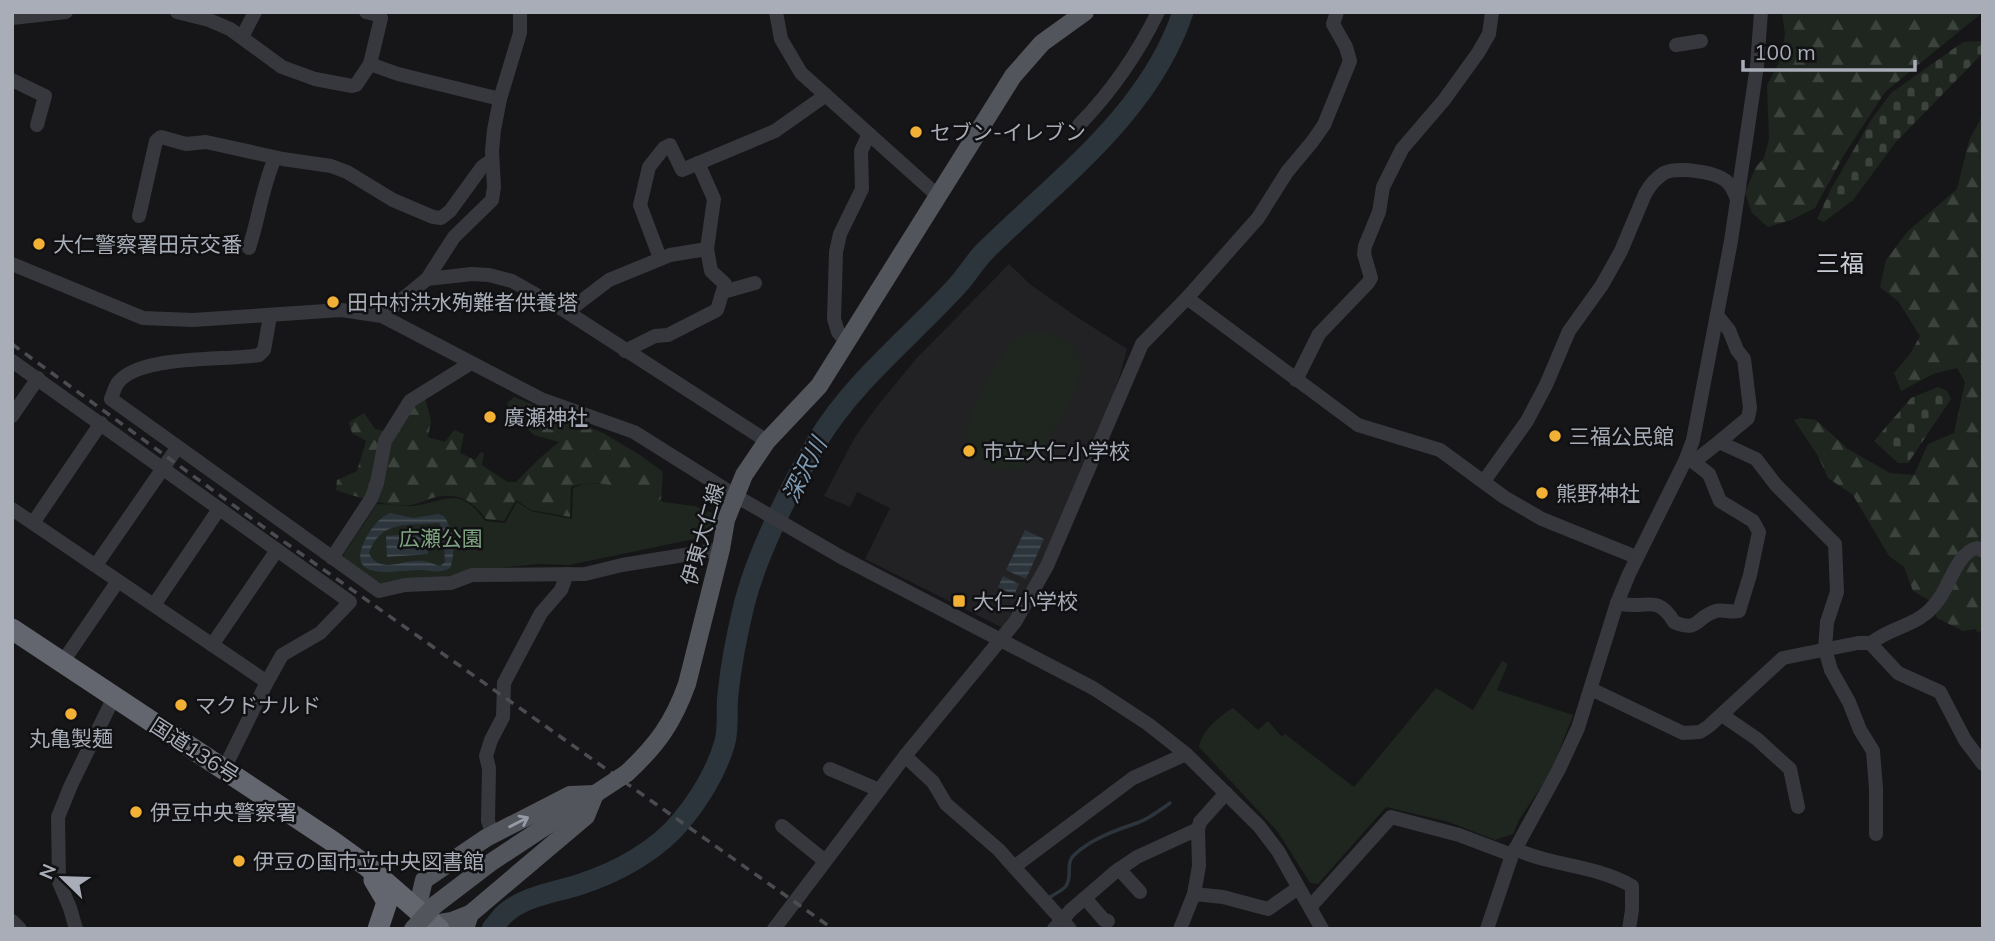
<svg xmlns="http://www.w3.org/2000/svg" width="1995" height="941" viewBox="0 0 1995 941" font-family="Mulish,'Noto Sans JP',sans-serif">
  <style>
    .built { fill: #222225 }
    .green { fill: #1e261f }
    .forest { fill: url(#forest-firs) }
    .cemetery { fill: url(#cemetery-stones) }
    .water { fill: url(#water-rules); fill-rule: evenodd }
    .lines { fill: none; stroke-linecap: round; stroke-linejoin: round }
    .stream { stroke: #2c353c; stroke-width: 3.5 }
    .river { stroke: #2c353c; stroke-width: 21 }
    .minor { stroke: #37383d; stroke-width: 14 }
    .major { stroke: #53555c; stroke-width: 18 }
    .highway { stroke: #63666e; stroke-width: 21 }
    .rail { stroke: #4a4c52; stroke-width: 3.5; stroke-dasharray: 9 7; stroke-linecap: butt }
    .major-bridge { stroke: #53555c; stroke-width: 18 }
    .oneway { stroke: #979ba6 }
    .poi-dot { fill: #f2b134; stroke: #111113; stroke-width: 2.5 }
    .labels { text-anchor: middle; dominant-baseline: central; stroke-width: 5; stroke-linejoin: round; paint-order: stroke }
    .poi-label { font-size: 21px; fill: #a8adb8; stroke: #111113; text-anchor: start }
    .street-label { font-size: 21px; fill: #a8adb8; stroke: #111113 }
    .park-label { font-size: 21px; fill: #7fa381; stroke: #111113 }
    .water-label { font-size: 23px; font-style: italic; fill: #7f9bb3; stroke: #111113 }
    .quarter-label { font-size: 24px; fill: #c9ccd4; stroke: #111113 }
  </style>
  <defs>
    <pattern id="forest-firs" width="22" height="20" patternUnits="userSpaceOnUse" patternTransform="scale(1.75)"><rect width="22" height="20" fill="#1e261f"/><path d="M5 1l3.5 6h-7zM16 11l3.5 6h-7z" fill="#3c433d"/></pattern>
    <pattern id="cemetery-stones" width="16" height="16" patternUnits="userSpaceOnUse" patternTransform="scale(1.75)"><rect width="16" height="16" fill="#1e261f"/><path d="M2 7V4a2 2 0 0 1 4 0v3zM10 15v-3a2 2 0 0 1 4 0v3z" fill="#3c433d"/></pattern>
    <pattern id="water-rules" width="6" height="5" patternUnits="userSpaceOnUse" patternTransform="scale(1.75)"><rect width="6" height="5" fill="#2c353c"/><path d="M0 2.5h6" fill="none" stroke="#485056"/></pattern>
  </defs>
  <rect width="100%" height="100%" fill="#161618"/>
  <path class="built" d="M1009 264 1031 285 1077 317 1127 349 1119 378 1097 439 1036 577 1003 628 865 559 890 508 857 492 850 507 824 496 855 437 879 404 916 359Z"/>
  <g class="green">
    <path d="M1039 331C1100 342 1082 381 1060 419 1053 431 1047 445 1039 456 1023 476 995 475 978 458 970 450 966 440 967 429 968 415 1003 348 1014 339 1021 334 1030 333 1039 331Z"/>
    <path d="M586 483 643 486 663 502 695 506 717 515 709 536 569 565 540 564 474 570 444 577 385 584 376 582 345 561 343 555 377 504C388 504 400 506 411 506 446 503 458 483 485 521L505 523 517 502 531 511 572 519 573 488Z"/>
    <path d="M1502 661 1508 664 1497 690 1573 715 1552 770 1519 820 1513 834 1495 840 1449 822 1386 807 1318 884 1310 883 1278 832 1199 747C1201 732 1220 715 1233 708L1258 730 1268 721 1282 737 1285 734 1354 787 1436 688 1473 710Z"/>
  </g>
  <g class="forest">
    <path d="M1782 12H1983L1885 92 1844 155 1815 208 1791 220 1768 227 1752 213 1745 192 1756 167 1764 158 1769 139 1767 85 1780 61 1785 35Z"/>
    <path d="M1983 114V629L1978 633 1975 629 1963 631 1937 618 1932 602 1913 591 1904 567 1889 556 1853 495 1828 478 1818 456 1794 420 1801 418 1816 420 1848 449 1890 473 1914 475 1928 444 1954 433 1965 382 1957 368 1933 374 1901 391 1894 373 1910 354 1920 336 1898 301 1880 287 1886 260 1908 231 1957 189 1969 141Z"/>
    <path d="M514 397 603 433 640 455 663 472 661 499 652 504C626 490 600 476 571 487L570 517 531 510 516 500 504 521 486 519C473 501 459 492 436 497 427 499 419 504 410 505 389 507 356 497 336 490L337 480 357 471 366 441 352 433 349 422 364 413 375 429 398 433 411 404 425 398 431 421 428 437 445 442 454 430 464 434 460 453 475 460 481 452 484 453 482 465 507 482H516L540 458 559 442 534 435 510 412 507 403Z"/>
  </g>
  <g class="cemetery">
    <path d="M1983 41V53L1896 142 1853 200 1824 222 1817 219 1831 189 1871 120 1891 93 1963 42Z"/>
    <path d="M1938 387 1947 391 1951 399 1908 463H1898L1874 441 1911 398Z"/>
  </g>
  <g class="water">
    <path d="M390 513 413 518 438 514 444 516C454 530 456 553 450 568 436 575 432 569 418 570 392 571 342 582 367 536 373 526 380 517 390 513ZM439 523 443 531 445 562 440 566C435 565 428 561 423 561 404 558 380 576 369 553 381 519 409 526 439 523Z"/>
    <path d="M1025 530 1044 539 1026 579 1006 570Z"/>
    <path d="M427 533 428 554 387 557 386 536Z"/>
    <path d="M1003 576 1019 584 1014 595 998 587Z"/>
  </g>
  <g class="lines">
    <path class="stream" d="M1048 898C1053 895 1062 891 1066 886 1073 876 1065 863 1074 855 1091 839 1116 830 1137 823 1149 819 1160 810 1170 803"/>
    <path class="river" d="M492 929C497 923 502 915 508 911 528 895 558 892 581 884 618 872 658 850 682 820 700 798 717 770 725 742 729 725 726 710 728 694 731 664 737 634 744 605 757 553 791 486 818 440 853 382 909 338 955 288 966 277 974 262 985 251 1058 179 1149 114 1183 12"/>
    <g class="minor">
      <path d="M177 12 209 20 230 29 282 67 315 79 352 86 356 85 370 64"/>
      <path d="M366 12 378 15 381 18 370 64 398 74 500 99"/>
      <path d="M776 12 781 39 801 73 938 196"/>
      <path d="M12 18 66 12"/>
      <path d="M242 37 255 12"/>
      <path d="M1676 45 1701 41"/>
      <path d="M12 80 45 96 37 125"/>
      <path d="M1079 125C1112 91 1137 55 1158 12"/>
      <path d="M139 216 156 141 161 137 186 144 206 142 283 159 331 166 347 172 393 200 433 217 441 218 450 211 482 167 492 160"/>
      <path d="M249 248C259 218 262 187 275 158"/>
      <path d="M660 258 640 205 649 167 664 148 670 145 682 170 775 131 826 95"/>
      <path d="M12 264 143 318 193 320 341 310 382 316 541 399 634 432 736 496 841 557 1093 688 1148 724 1186 754 1259 826 1278 851 1322 929"/>
      <path d="M427 279 472 274 489 275 512 281 567 312 767 441"/>
      <path d="M723 292 755 283"/>
      <path d="M1187 298 1358 425 1440 450 1504 497 1542 519 1636 557"/>
      <path d="M567 312 609 280 670 255 707 249 714 199 698 163"/>
      <path d="M1717 315 1729 330 1737 350 1744 359 1750 408 1748 418 1719 442"/>
      <path d="M270 316 264 350 259 355C227 361 137 354 117 384 114 389 113 394 111 399L379 591 405 585 451 583 472 575 585 574 622 565 721 549"/>
      <path d="M382 316 427 279 454 237 492 200 494 187 492 151 494 130 500 99 520 33V12"/>
      <path d="M847 343 838 332 834 319 836 252 840 234 862 189 861 151 869 134"/>
      <path d="M625 351 655 336 668 335 717 310 725 284 711 271 707 249"/>
      <path d="M12 361 277 550 212 645"/>
      <path d="M1296 380 1319 334 1368 283 1371 278 1364 254 1365 246 1379 212 1383 187 1402 149 1444 100 1478 53 1489 34 1492 12"/>
      <path d="M12 416 38 378"/>
      <path d="M1686 459 1700 457 1719 442 1756 459 1776 485 1835 544 1837 592 1827 622 1825 649 1831 670 1849 702 1860 730 1873 751 1876 788V834"/>
      <path d="M1484 481 1527 421 1546 385 1569 331 1602 285 1621 251 1645 194C1650 185 1656 178 1664 173 1678 167 1719 171 1729 184 1733 188 1735 195 1737 199"/>
      <path d="M12 509 267 682 224 769"/>
      <path d="M33 523 101 423"/>
      <path d="M332 558 371 499 377 483 385 441 410 401 471 363"/>
      <path d="M96 565 177 448"/>
      <path d="M1617 603C1645 611 1656 592 1674 622 1700 633 1695 617 1716 611 1723 609 1731 613 1739 611L1750 575 1759 532 1753 521 1720 501 1709 474 1691 460"/>
      <path d="M154 605 219 509"/>
      <path d="M1871 643C1895 624 1919 628 1939 599 1950 584 1958 552 1977 548L1983 551"/>
      <path d="M62 663 118 581"/>
      <path d="M267 682 282 655 320 633 350 602 277 550"/>
      <path d="M1591 689 1683 733 1700 732 1709 726 1783 658 1858 643H1870L1898 673 1940 692 1965 740 1983 764"/>
      <path d="M1722 715 1757 739 1790 769 1798 807"/>
      <path d="M905 756 933 782 946 804 999 850 1014 867 1133 778 1186 754"/>
      <path d="M830 769 879 790"/>
      <path d="M782 826 825 861"/>
      <path d="M493 835 488 821 489 768 486 756 491 740 503 717 504 683 541 613 561 590 567 574"/>
      <path d="M1515 849C1554 867 1593 864 1632 886V910L1629 929"/>
      <path d="M1014 867 1070 929"/>
      <path d="M1119 869 1140 892"/>
      <path d="M1194 894 1199 866 1198 829 1200 822 1226 793"/>
      <path d="M1085 898 1104 920 1108 921"/>
      <path d="M1311 906 1391 817 1459 835 1512 855"/>
      <path d="M12 921 20 929"/>
      <path d="M76 929 70 908 59 882 58 817 71 785 114 697"/>
      <path d="M774 929 905 756 1015 622 1047 566 1142 344 1187 298 1258 218 1287 172 1312 142 1324 125 1350 61 1346 47 1333 24 1337 12"/>
      <path d="M1054 929 1071 910 1115 872 1137 857 1198 829"/>
      <path d="M1180 929 1194 894 1223 897 1268 909 1298 888"/>
      <path d="M1487 929 1512 855 1559 769 1578 728 1617 603 1629 574 1686 459 1693 440 1731 241 1757 66 1761 12"/>
    </g>
    <g class="major">
      <path d="M627 773C657 745 673 723 687 684L721 549 726 520 744 475 767 441 819 386 1013 76 1042 43 1085 12"/>
      <path d="M435 905 490 863 593 795"/>
      <path d="M417 909 424 880 486 838 570 795 595 794"/>
      <path d="M434 924 452 921 470 914"/>
      <path d="M465 929 470 914 586 816 595 794"/>
    </g>
    <g class="highway">
      <path d="M12 629 332 841 368 867 439 929"/>
      <path d="M374 880 387 902 378 929"/>
    </g>
    <path class="rail" d="M12 344 273 534 833 929"/>
    <g class="major-bridge">
      <path d="M595 794 627 773"/>
      <path d="M413 929 435 905"/>
    </g>
  </g>
  <defs><path id="oneway-shaft" d="M-6 0H5M1.5-3L5.5 0L1.5 3" fill="none" stroke-width="1.6" stroke-linecap="round" stroke-linejoin="round" transform="scale(1.75)"/></defs>
  <use class="oneway" href="#oneway-shaft" transform="translate(519 822) rotate(-27)"/>
  <g class="poi-dot">
    <circle cx="916" cy="132" r="7"/>
    <circle cx="39" cy="244" r="7"/>
    <circle cx="333" cy="302" r="7"/>
    <circle cx="490" cy="417" r="7"/>
    <circle cx="1555" cy="436" r="7"/>
    <circle cx="969" cy="451" r="7"/>
    <circle cx="1542" cy="493" r="7"/>
    <rect x="952" y="594" width="14" height="14" rx="3.5"/>
    <circle cx="181" cy="705" r="7"/>
    <circle cx="71" cy="714" r="7"/>
    <circle cx="136" cy="812" r="7"/>
    <circle cx="239" cy="861" r="7"/>
  </g>
  <g class="labels">
    <g class="poi-label">
      <text x="930" y="132">セブン-イレブン</text>
      <text x="53" y="244">大仁警察署田京交番</text>
      <text x="347" y="302">田中村洪水殉難者供養塔</text>
      <text x="504" y="417">廣瀬神社</text>
      <text x="1569" y="436">三福公民館</text>
      <text x="983" y="451">市立大仁小学校</text>
      <text x="1556" y="493">熊野神社</text>
      <text x="973" y="601">大仁小学校</text>
      <text x="195" y="705">マクドナルド</text>
      <text x="71" y="738" text-anchor="middle">丸亀製麺</text>
      <text x="150" y="812">伊豆中央警察署</text>
      <text x="253" y="861">伊豆の国市立中央図書館</text>
    </g>
    <g class="street-label">
      <text transform="translate(702 534) rotate(-74)">伊東大仁線</text>
      <text transform="translate(195 750) rotate(33)">国道136号</text>
    </g>
    <g class="park-label">
      <text x="441" y="538">広瀬公園</text>
    </g>
    <g class="water-label">
      <text transform="translate(804 470) rotate(-63)">深沢川</text>
    </g>
    <g class="quarter-label">
      <text x="1840" y="263">三福</text>
    </g>
  </g>
  <rect width="1995" height="941" fill="none" stroke="#a8adb8" stroke-width="28"/>
  <g transform="translate(63 878) rotate(293)" stroke="#111113" stroke-width="5" paint-order="stroke">
  <path d="M0-5L12 26L0 18L-12 26Z" fill="#a8adb8"/>
  <text y="-10" font-size="19" font-weight="bold" text-anchor="middle" fill="#a8adb8">N</text>
  </g>
  <path d="M1743 60v10h172v-10" fill="none" stroke="#a8adb8" stroke-width="3.5"/>
  <text x="1754" y="60" font-size="21" fill="#a8adb8" stroke="#111113" stroke-width="5" paint-order="stroke">100 m</text>
</svg>
